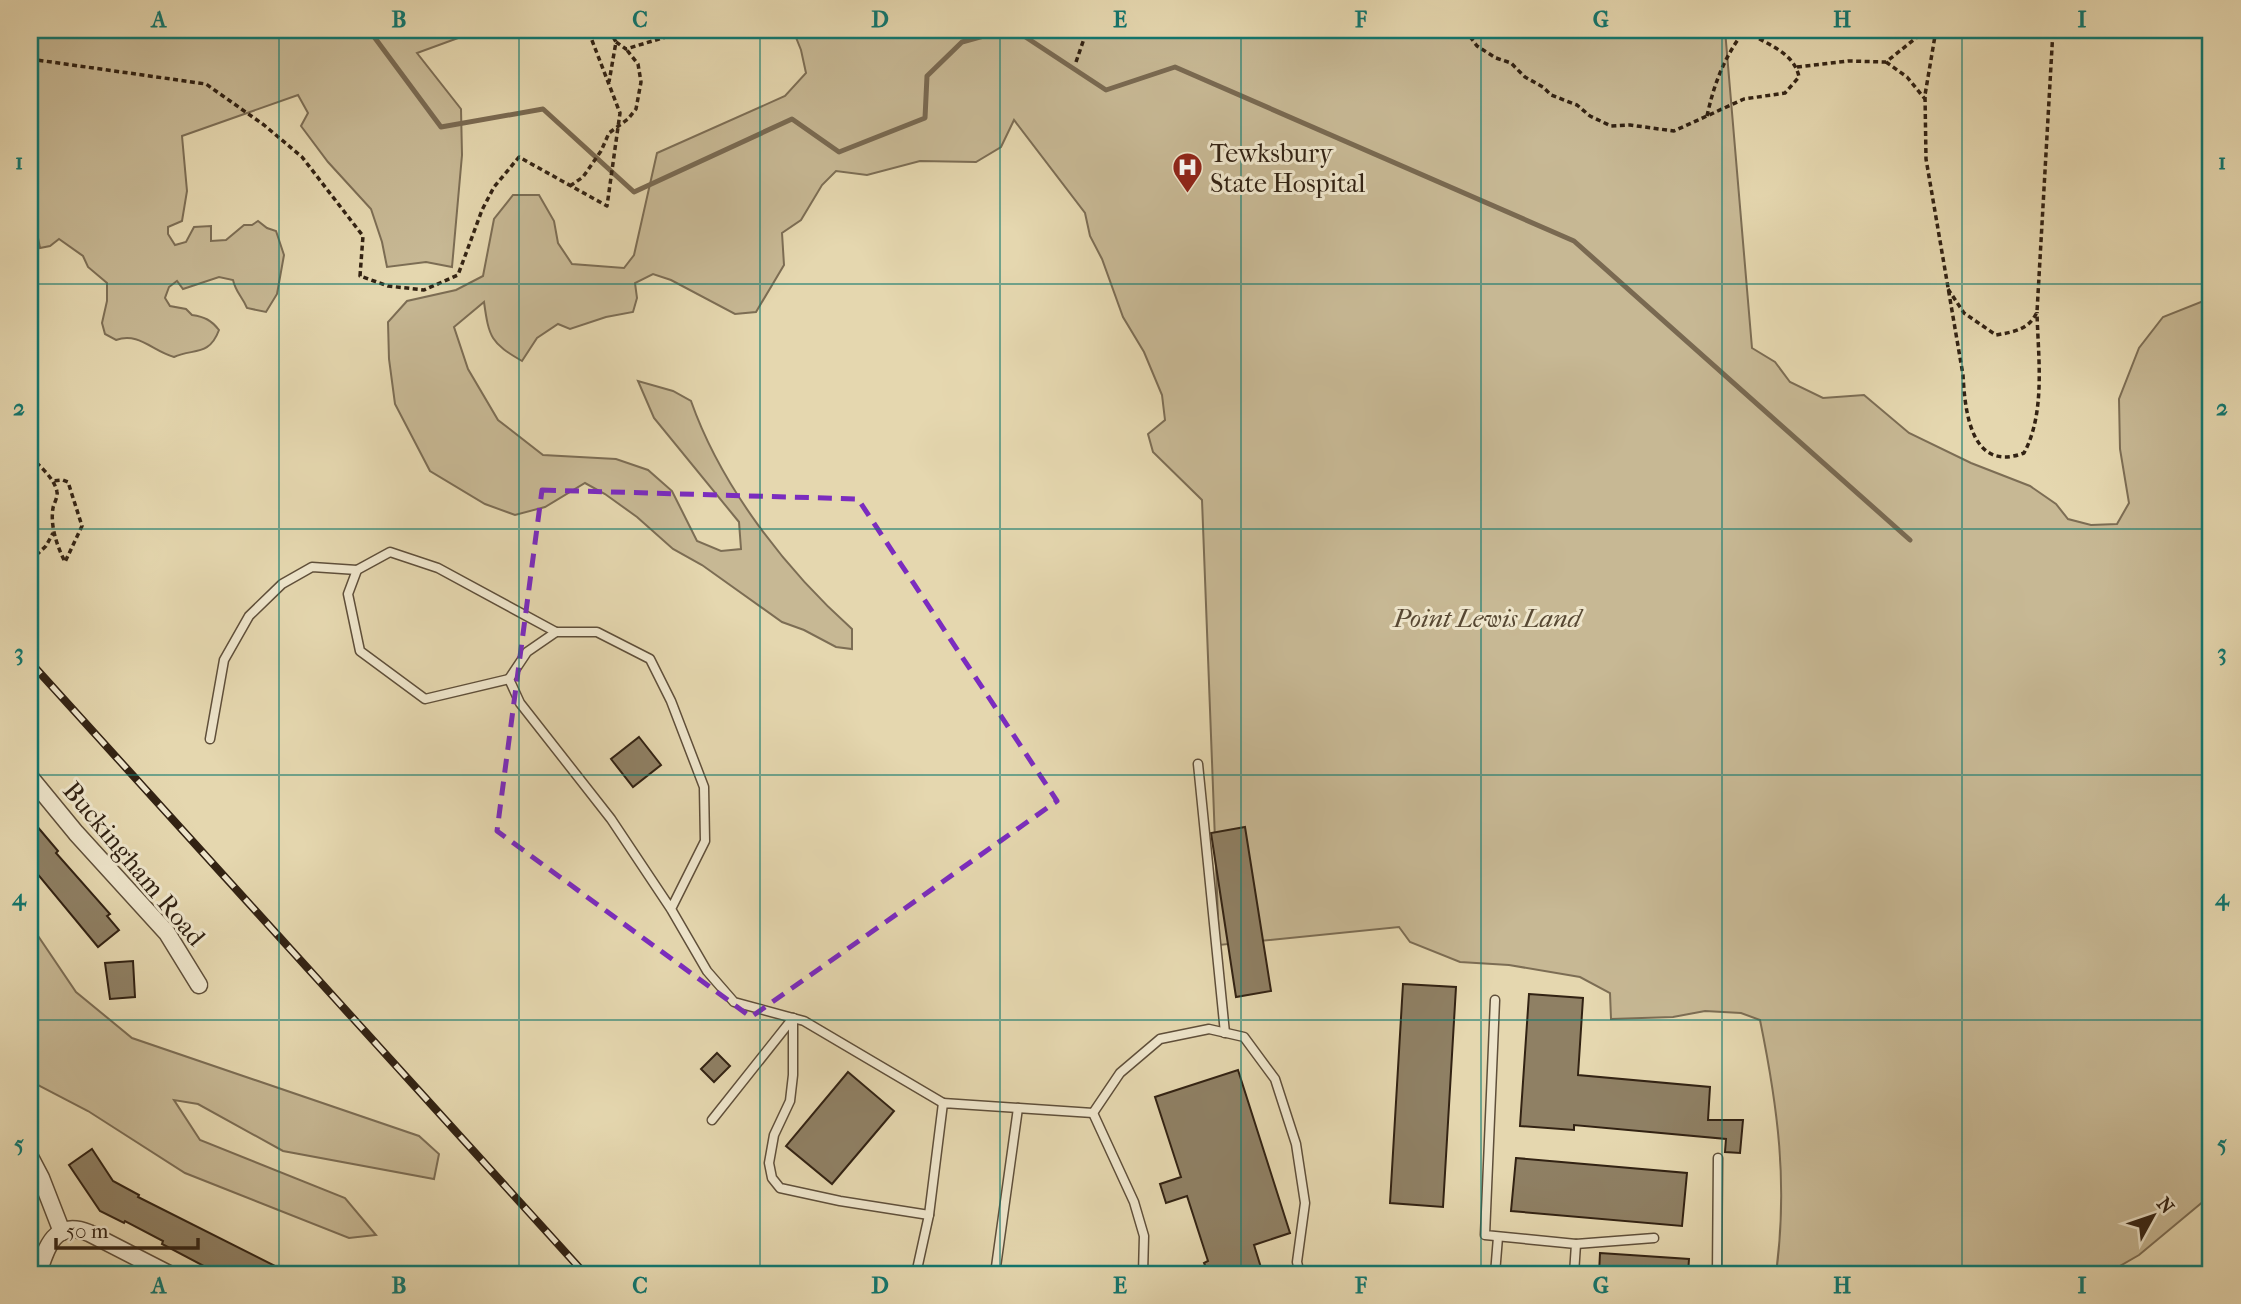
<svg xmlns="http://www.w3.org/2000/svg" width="2241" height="1304" viewBox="0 0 2241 1304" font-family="'IM FELL French Canon',serif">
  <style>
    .green { fill: #c7b894; stroke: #7c6d54; stroke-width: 2 }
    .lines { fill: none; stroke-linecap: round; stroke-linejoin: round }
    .stream { stroke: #796951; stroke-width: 5 }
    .building { fill: #8f8064; stroke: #322213; stroke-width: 2 }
    .lane-casing { stroke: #5f4f3a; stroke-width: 11 }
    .street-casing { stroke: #5f4f3a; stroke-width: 19 }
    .path { stroke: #322213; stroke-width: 3.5; stroke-dasharray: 5 3.5; stroke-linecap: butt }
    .lane { stroke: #eee5cb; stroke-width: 8 }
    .street { stroke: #eee5cb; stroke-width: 16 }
    .rail-casing { stroke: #322213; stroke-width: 8 }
    .rail { stroke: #eee5cb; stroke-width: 5; stroke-dasharray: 16; stroke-linecap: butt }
    .marked { fill: none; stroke: #7b2cbf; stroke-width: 5; stroke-dasharray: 14 9; stroke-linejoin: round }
    .grid { fill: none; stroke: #0f766e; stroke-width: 2; stroke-opacity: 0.55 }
    .labels { text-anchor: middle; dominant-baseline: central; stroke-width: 6; stroke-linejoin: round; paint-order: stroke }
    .poi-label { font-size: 26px; fill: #322213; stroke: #eee5cb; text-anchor: start }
    .park-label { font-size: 26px; font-style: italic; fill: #574833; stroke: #eee5cb }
    .street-label { font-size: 26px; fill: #322213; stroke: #eee5cb }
    .neatline { fill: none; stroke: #0f766e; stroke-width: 2.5 }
    .grid-label { font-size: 23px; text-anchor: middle; font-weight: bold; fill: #0f766e }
  </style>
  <rect width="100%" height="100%" fill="#e5d7af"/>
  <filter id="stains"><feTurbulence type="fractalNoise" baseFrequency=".00286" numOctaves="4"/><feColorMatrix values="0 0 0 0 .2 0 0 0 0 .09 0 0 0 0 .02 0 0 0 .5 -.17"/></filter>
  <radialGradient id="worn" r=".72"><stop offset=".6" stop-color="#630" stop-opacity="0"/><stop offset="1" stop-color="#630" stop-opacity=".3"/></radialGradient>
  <g class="green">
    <path d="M30 30H480L417 53 461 109 462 155 452 267 426 262 387 267 382 242 371 209 328 162 301 126 308 113 298 95 182 136 187 191 182 221 168 227V234L175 245 186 242 194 227 211 226V241L226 240 244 225H252L258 221 267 228 276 231 284 255 277 294 266 312 247 308C242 296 236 293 233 280L219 277 183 289 177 281 169 287 165 298 170 306 186 309 192 315C205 317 211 320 219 330 209 357 193 348 174 357 152 351 139 332 116 340L105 334 102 323 107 301V283L88 267 83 256 59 239 50 246 40 248 35 223 30 212Z"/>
    <path d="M793 30H1725L1752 348 1775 362 1790 382 1823 398 1864 395 1909 433 1971 463 2030 486 2056 504 2068 519 2091 525 2117 524 2129 503 2120 449 2119 399 2139 348 2163 317 2211 298V1195L2139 1255 2106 1274H1776C1788 1184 1778 1108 1760 1020L1741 1013 1705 1011 1673 1017 1611 1019 1610 993 1580 977 1509 965 1460 962 1410 942 1399 927 1219 945 1202 500 1153 452 1148 434 1165 420 1162 395 1144 352 1123 317 1102 259 1090 236 1085 213 1014 120 1001 147 976 162 920 161 867 175 836 171 822 185 801 220 782 233 784 265 756 312 735 314 671 280 653 274 635 283 637 298 633 312 606 317 570 329 558 324 537 338 522 361C491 343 489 338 484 302L454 327 468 369 498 420 543 455 616 459 648 470 672 491 697 541 721 551 741 549 739 522 654 418 638 381 673 391 691 401C721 486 785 569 852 629V649L836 647 804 630 782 622 702 565 673 549 637 517 605 494 585 483 545 507 515 515 485 504 430 471 395 404 389 359 388 322 407 301 456 290 483 276 494 219 513 195H539L554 221 558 243 572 264 624 268 634 255 657 153 785 96 806 73 801 50Z"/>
    <path d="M30 924 76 992 132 1038 419 1136 439 1154 434 1179 283 1151 198 1104 174 1100 200 1140 345 1198 376 1235 349 1238 185 1173 88 1111 30 1081Z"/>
  </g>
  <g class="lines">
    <path class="stream" d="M369 30 441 127 543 109 634 192 792 119 839 152 925 118 927 76 962 42 998 32 1024 36 1106 90 1175 67 1574 241 1910 540"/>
  </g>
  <g class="building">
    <path d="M639 737 661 765 633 787 611 759Z"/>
    <path d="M30 818 58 851 56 853 110 914 107 916 119 930 98 947 30 865Z"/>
    <path d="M1245 827 1271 991 1236 997 1211 833Z"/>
    <path d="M133 961 135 997 110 999 105 963Z"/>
    <path d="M1403 984 1456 987 1443 1207 1390 1203Z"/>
    <path d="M1529 994 1583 998 1578 1075 1710 1087 1708 1120H1743L1740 1153 1725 1152 1726 1139 1574 1125V1130L1520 1126Z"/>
    <path d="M717 1053 730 1066 714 1082 701 1069Z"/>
    <path d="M1238 1070 1290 1233 1254 1245 1263 1274H1209L1204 1263 1208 1261 1187 1196 1166 1203 1160 1184 1181 1177 1155 1097Z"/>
    <path d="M848 1072 894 1111 832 1184 786 1146Z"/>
    <path d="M92 1149 113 1181 139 1195 138 1197 291 1274H219L162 1244 163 1241 125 1221 124 1223 100 1211 69 1165Z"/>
    <path d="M1516 1158 1687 1173 1682 1226 1511 1211Z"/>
    <path d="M1600 1253 1689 1259 1688 1274H1599Z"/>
  </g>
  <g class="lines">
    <defs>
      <g id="lane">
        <path d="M509 679 425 699 360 651 348 594 357 570 390 552 438 568 556 632"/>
        <path d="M210 739 224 660 249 616 282 584 312 567 357 570"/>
        <path d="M1198 764 1225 1033"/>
        <path d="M671 909 705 841 704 787 671 701 650 659 597 632H556L527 652 509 679 520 703 611 819 671 909 707 971 734 1002 804 1021 943 1103"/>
        <path d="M1495 1000 1485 1235 1576 1244 1574 1274"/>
        <path d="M793 1018V1075L790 1101 774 1135 769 1163 772 1178 780 1188 840 1201 929 1215"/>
        <path d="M1093 1113 1120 1073 1160 1039 1209 1029 1244 1037 1275 1079 1296 1144 1305 1203 1297 1262 1300 1274"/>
        <path d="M1093 1113 1134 1202 1144 1236 1143 1274"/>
        <path d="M712 1120 793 1018"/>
        <path d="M1576 1244 1654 1238"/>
        <path d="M916 1274 929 1215 943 1103 1093 1113"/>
        <path d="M995 1274 1018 1108"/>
        <path d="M1495 1274 1498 1237"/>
        <path d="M1717 1274 1718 1158"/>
      </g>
      <g id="street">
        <path d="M30 777 76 833 167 933 199 985"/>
        <path d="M30 1157 41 1178 62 1232"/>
        <path d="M38 1274C46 1248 54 1219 89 1233L169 1274"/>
      </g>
    </defs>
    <use href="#lane" class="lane-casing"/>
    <use href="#street" class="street-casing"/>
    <g class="path">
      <path d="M609 30 616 42 609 82"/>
      <path d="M1465 30 1477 46 1496 58 1511 63 1525 77 1543 87 1551 95 1577 105 1590 116 1611 126 1630 125 1674 131 1744 99 1785 93 1799 77C1794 51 1764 44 1745 30"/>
      <path d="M1936 30 1925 95 1926 159 1963 375C1965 412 1971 473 2024 453 2046 412 2038 357 2037 312"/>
      <path d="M616 42 626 49 669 36 678 30"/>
      <path d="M30 59 206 84 264 125 302 157 363 236 360 276 388 286 424 290 458 275 482 210 494 187 519 157 607 206 620 113 588 30"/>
      <path d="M1076 62 1087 30"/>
      <path d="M1886 62 1907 77 1925 99"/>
      <path d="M1797 67 1848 61 1886 62 1926 30"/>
      <path d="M1707 116C1714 84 1724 57 1745 30"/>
      <path d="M570 186 583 177 601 151 609 133 628 119 636 109 641 82 638 64 626 49"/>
      <path d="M1948 289 1964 313 1996 335C2013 332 2029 330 2037 312L2053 30"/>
      <path d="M30 457C39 465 55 479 57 492 58 497 54 503 53 508 50 526 57 546 65 562L82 526 68 482 63 480 52 481"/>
      <path d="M30 561 46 546 53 533"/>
    </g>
    <use href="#lane" class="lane"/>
    <use href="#street" class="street"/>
    <defs>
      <path id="rail" d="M30 662 585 1274"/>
    </defs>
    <use href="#rail" class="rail-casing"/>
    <use href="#rail" class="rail"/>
  </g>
  <path class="marked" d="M542 490 858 499 1057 801 751 1017 497 831Z"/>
  <path class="grid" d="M279 30V1274M519 30V1274M760 30V1274M1000 30V1274M1241 30V1274M1481 30V1274M1722 30V1274M1962 30V1274M30 284H2211M30 529H2211M30 775H2211M30 1020H2211"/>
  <defs>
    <symbol id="hospital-pin" viewBox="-11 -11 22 30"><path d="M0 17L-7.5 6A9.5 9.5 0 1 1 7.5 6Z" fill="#8f2418" stroke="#eee5cb"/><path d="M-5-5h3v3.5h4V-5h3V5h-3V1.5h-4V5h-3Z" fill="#fff"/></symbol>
  </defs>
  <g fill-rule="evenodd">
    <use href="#hospital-pin" x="1170" y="150" width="35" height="47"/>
  </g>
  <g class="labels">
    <g class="poi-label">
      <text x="1210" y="153">Tewksbury<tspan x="1210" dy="30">State Hospital</tspan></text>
    </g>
    <g class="park-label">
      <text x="1487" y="618">Point Lewis Land</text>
    </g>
    <g class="street-label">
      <text transform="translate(134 864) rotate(50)">Buckingham Road</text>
    </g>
  </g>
  <rect width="2241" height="1304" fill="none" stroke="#e5d7af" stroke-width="77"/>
  <g transform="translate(2153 1216) rotate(50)" stroke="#eee5cb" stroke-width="5" paint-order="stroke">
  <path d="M0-5L12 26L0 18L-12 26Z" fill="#322213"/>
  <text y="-10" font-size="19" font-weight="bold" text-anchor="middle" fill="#322213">N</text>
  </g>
  <path d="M56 1238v10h142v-10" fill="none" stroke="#322213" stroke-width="3.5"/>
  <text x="66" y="1238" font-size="21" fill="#322213" stroke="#eee5cb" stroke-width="5" paint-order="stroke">50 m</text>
  <rect x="38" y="38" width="2164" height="1228" class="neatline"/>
  <g class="grid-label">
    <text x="159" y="27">A</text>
    <text x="399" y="27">B</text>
    <text x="640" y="27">C</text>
    <text x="880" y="27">D</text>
    <text x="1120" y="27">E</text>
    <text x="1361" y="27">F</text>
    <text x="1601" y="27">G</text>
    <text x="1842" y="27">H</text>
    <text x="2082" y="27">I</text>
    <text x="19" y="169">1</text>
    <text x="2222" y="169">1</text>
    <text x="19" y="415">2</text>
    <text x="2222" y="415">2</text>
    <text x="19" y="660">3</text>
    <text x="2222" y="660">3</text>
    <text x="19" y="905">4</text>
    <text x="2222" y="905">4</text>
    <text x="19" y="1151">5</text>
    <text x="2222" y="1151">5</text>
    <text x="159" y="1293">A</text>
    <text x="399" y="1293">B</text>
    <text x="640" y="1293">C</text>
    <text x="880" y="1293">D</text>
    <text x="1120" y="1293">E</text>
    <text x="1361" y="1293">F</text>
    <text x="1601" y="1293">G</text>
    <text x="1842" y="1293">H</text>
    <text x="2082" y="1293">I</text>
  </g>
  <rect width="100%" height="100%" filter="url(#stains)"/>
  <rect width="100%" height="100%" fill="url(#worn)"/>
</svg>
